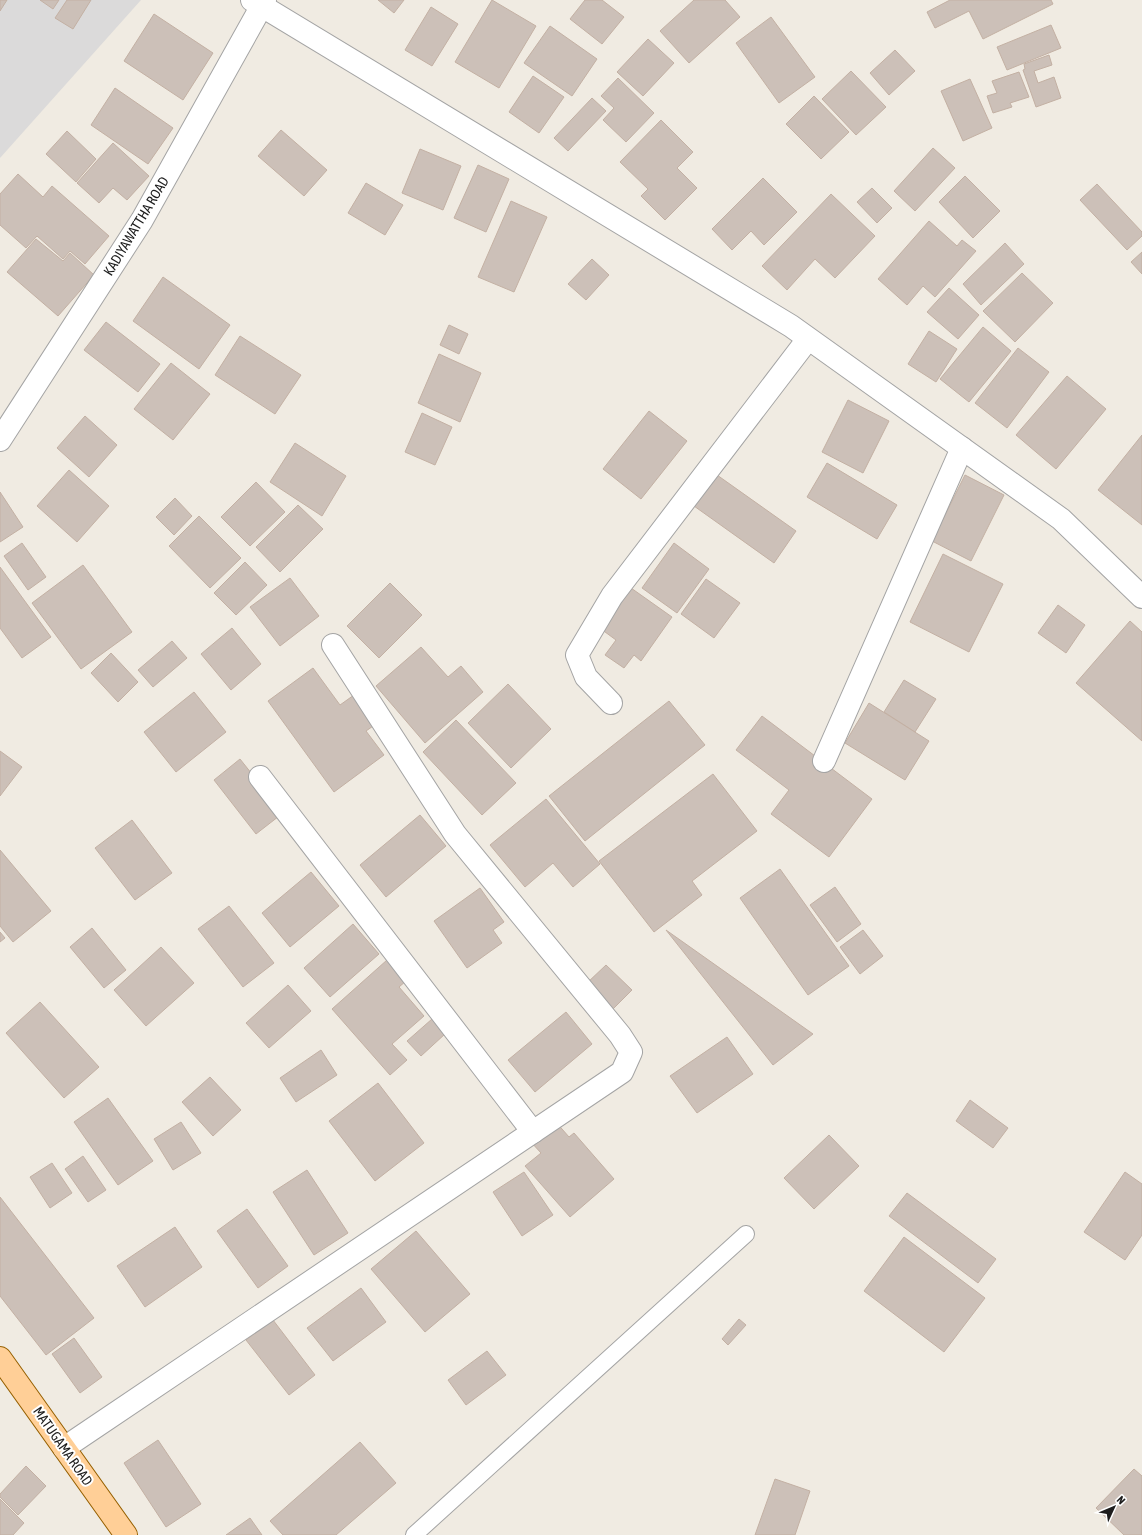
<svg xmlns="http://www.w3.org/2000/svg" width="1142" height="1535" viewBox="0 0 1142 1535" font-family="'Asap Condensed',sans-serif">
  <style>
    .residential { fill: #dbdada }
    .building { fill: #ccc0b8; stroke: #c3b0a3 }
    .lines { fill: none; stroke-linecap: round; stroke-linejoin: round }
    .service-casing { stroke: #a4a4a4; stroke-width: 18 }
    .minor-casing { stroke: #a4a4a4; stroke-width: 24 }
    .primary-casing { stroke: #966000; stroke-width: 24 }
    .service { stroke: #fff; stroke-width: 16 }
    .minor { stroke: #fff; stroke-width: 22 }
    .primary { stroke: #ffcf97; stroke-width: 22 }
    .labels { text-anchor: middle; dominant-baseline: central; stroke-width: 4; stroke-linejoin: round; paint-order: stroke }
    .street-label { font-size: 14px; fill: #1d1d1d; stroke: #fff }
  </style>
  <rect width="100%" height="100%" fill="#f0ebe2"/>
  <path class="residential" d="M0 0H141L0 158Z"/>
  <g class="building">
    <path d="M0 0H7L0 11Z"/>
    <path d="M40 0H59L53 9Z"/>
    <path d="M67 0H91L73 29 55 18Z"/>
    <path d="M378 0H404L394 13Z"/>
    <path d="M492 0 536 26 499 88 455 62Z"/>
    <path d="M585 0H602L624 17 602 44 570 19Z"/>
    <path d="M694 0H725L740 17 689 63 660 31Z"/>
    <path d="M950 0H1051L1053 4 983 39 969 11 935 28 927 12Z"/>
    <path d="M431 7 458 24 432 66 405 50Z"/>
    <path d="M154 14 213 53 183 100 124 61Z"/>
    <path d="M771 17 815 77 779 103 736 43Z"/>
    <path d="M1051 25 1061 48 1007 70 997 47Z"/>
    <path d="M550 26 597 59 572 96 524 63Z"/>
    <path d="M648 39 674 63 643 96 617 72Z"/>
    <path d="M895 50 915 71 889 95 870 73Z"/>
    <path d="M1049 55 1052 65 1034 71 1038 83 1054 77 1061 98 1036 107 1023 70 1025 69 1024 64Z"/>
    <path d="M851 71 886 107 856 135 822 99Z"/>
    <path d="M1019 72 1029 97 1010 103 1012 107 993 113 987 96 997 93 992 81Z"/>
    <path d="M533 76 564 97 539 133 509 112Z"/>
    <path d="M618 78 654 113 626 142 603 120 614 108 601 96Z"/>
    <path d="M970 79 992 128 963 141 941 91Z"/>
    <path d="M115 88 173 128 148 164 91 125Z"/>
    <path d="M814 96 849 132 821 159 786 124Z"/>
    <path d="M592 98 606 111 568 151 554 138Z"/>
    <path d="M661 120 693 152 677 168 697 188 665 220 641 196 648 189 620 162Z"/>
    <path d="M281 130 327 170 304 196 258 156Z"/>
    <path d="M67 131 96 159 76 182 46 154Z"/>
    <path d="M113 143 149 176 127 200 113 188 99 203 77 183Z"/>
    <path d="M933 148 955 168 915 211 894 191Z"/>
    <path d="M420 149 461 166 443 210 402 193Z"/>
    <path d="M478 165 509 179 486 232 454 218Z"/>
    <path d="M18 174 43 197 52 186 109 236 85 264 70 251 63 259 37 236 26 248 0 225V194Z"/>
    <path d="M965 176 1000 211 973 238 939 202Z"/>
    <path d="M763 178 797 212 764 245 751 231 732 250 712 229Z"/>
    <path d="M366 183 403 205 385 235 348 213Z"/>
    <path d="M1097 184 1142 232V236L1127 250 1080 200Z"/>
    <path d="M872 188 892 208 877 223 857 202Z"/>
    <path d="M831 194 875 236 835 278 815 259 787 290 762 266Z"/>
    <path d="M511 201 547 217 514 292 478 277Z"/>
    <path d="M929 221 957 246 962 240 976 251 935 297 923 286 907 305 878 279Z"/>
    <path d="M36 239 63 261 70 253 94 275 58 316 7 272Z"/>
    <path d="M1005 243 1024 264 981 305 963 284Z"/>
    <path d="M1142 252V274L1131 262Z"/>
    <path d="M592 259 609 275 586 300 568 284Z"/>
    <path d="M1022 273 1053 303 1015 342 983 311Z"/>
    <path d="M163 277 230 325 199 369 133 321Z"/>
    <path d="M949 288 979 315 958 339 927 312Z"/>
    <path d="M106 322 160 364 138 392 84 350Z"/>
    <path d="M449 325 468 334 459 354 440 345Z"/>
    <path d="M983 327 1011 351 969 402 940 379Z"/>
    <path d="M929 331 957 349 936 382 908 364Z"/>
    <path d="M240 336 301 375 275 414 215 375Z"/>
    <path d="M1018 348 1049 372 1007 428 975 403Z"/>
    <path d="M439 354 481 373 460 422 418 403Z"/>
    <path d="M171 363 210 394 173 440 134 409Z"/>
    <path d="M1067 376 1106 409 1056 469 1016 435Z"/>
    <path d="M848 400 889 421 863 473 822 452Z"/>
    <path d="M649 411 687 441 641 499 603 469Z"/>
    <path d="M422 413 452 427 435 465 405 452Z"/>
    <path d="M85 416 117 445 89 477 57 448Z"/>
    <path d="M1142 435V525L1098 490Z"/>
    <path d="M295 443 346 476 322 516 270 482Z"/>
    <path d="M827 463 897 505 877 539 807 497Z"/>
    <path d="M69 470 109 506 77 542 37 506Z"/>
    <path d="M717 475 796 531 774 563 694 506Z"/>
    <path d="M965 475 1004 495 971 561 932 541Z"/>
    <path d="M256 482 285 512 250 546 221 517Z"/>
    <path d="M0 492 23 527 0 542Z"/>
    <path d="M175 498 192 516 174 535 156 517Z"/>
    <path d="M298 505 323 529 280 572 256 547Z"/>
    <path d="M199 516 241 558 210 588 169 546Z"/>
    <path d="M22 543 46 577 28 590 4 556Z"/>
    <path d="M674 543 709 569 677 613 642 588Z"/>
    <path d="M943 554 1003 584 969 652 910 622Z"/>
    <path d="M245 562 267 585 236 615 214 593Z"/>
    <path d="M83 565 132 632 81 669 32 603Z"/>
    <path d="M0 567 51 637 22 658 0 628Z"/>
    <path d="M290 578 319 616 280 646 250 607Z"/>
    <path d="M706 579 740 603 714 638 681 614Z"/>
    <path d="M390 583 422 615 379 658 347 626Z"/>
    <path d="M631 588 672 617 641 661 634 655 624 668 605 655 616 640 601 629Z"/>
    <path d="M1058 605 1085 625 1066 653 1038 633Z"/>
    <path d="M1130 621 1142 632V741L1076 683Z"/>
    <path d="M232 628 261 664 231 690 201 654Z"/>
    <path d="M172 641 187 658 153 687 138 670Z"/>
    <path d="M421 647 448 677 461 666 483 692 425 743 376 686Z"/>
    <path d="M111 653 138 682 118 702 91 673Z"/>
    <path d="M313 668 340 705 354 695 376 724 366 731 384 755 334 792 268 701Z"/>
    <path d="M904 680 936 699 915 732 884 712Z"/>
    <path d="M508 684 551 729 511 768 468 723Z"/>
    <path d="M194 692 226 732 176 772 144 732Z"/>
    <path d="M669 701 705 745 585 841 549 796Z"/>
    <path d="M869 703 929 741 905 780 845 743Z"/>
    <path d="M762 716 872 799 829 857 771 814 789 790 736 750Z"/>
    <path d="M456 720 516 783 482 815 423 752Z"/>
    <path d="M0 751 22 767 0 796Z"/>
    <path d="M240 759 283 813 256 834 214 780Z"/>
    <path d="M713 774 757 831 692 881 702 895 654 932 599 861Z"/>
    <path d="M546 799 600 864 573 887 553 863 525 887 490 845Z"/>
    <path d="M420 815 446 846 386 897 360 865Z"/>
    <path d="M132 820 172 873 135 900 95 848Z"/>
    <path d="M0 850 51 911 13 942 0 926Z"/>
    <path d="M780 869 849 966 808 995 740 898Z"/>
    <path d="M311 872 339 906 290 947 262 913Z"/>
    <path d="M835 887 861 924 837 942 810 905Z"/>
    <path d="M480 888 504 922 493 930 502 943 467 968 434 921Z"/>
    <path d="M229 906 274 963 243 987 198 929Z"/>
    <path d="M353 924 379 954 330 997 304 968Z"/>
    <path d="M92 928 126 970 104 988 70 947Z"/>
    <path d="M666 930 813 1034 773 1065Z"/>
    <path d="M863 930 883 956 860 974 840 947Z"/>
    <path d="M0 932 5 938 0 942Z"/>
    <path d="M161 947 194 983 146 1026 114 990Z"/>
    <path d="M387 960 406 981 399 987 424 1016 392 1044 407 1060 390 1075 332 1009Z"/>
    <path d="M606 965 632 990 613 1009 587 983Z"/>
    <path d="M288 985 311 1011 269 1048 246 1023Z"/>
    <path d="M40 1002 99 1067 64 1098 6 1033Z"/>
    <path d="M566 1012 592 1044 535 1092 508 1060Z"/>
    <path d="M432 1019 445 1034 421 1056 407 1041Z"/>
    <path d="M727 1037 753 1074 697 1113 670 1076Z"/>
    <path d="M321 1050 337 1075 296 1102 280 1078Z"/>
    <path d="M210 1077 241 1110 213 1136 182 1102Z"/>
    <path d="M378 1083 424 1143 375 1181 329 1121Z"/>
    <path d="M108 1098 153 1161 118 1185 74 1122Z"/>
    <path d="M970 1100 1008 1128 993 1148 956 1121Z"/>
    <path d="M555 1121 569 1137 574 1133 614 1179 570 1217 525 1166 541 1153 531 1142Z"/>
    <path d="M181 1122 201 1153 173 1170 154 1139Z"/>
    <path d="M829 1135 859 1166 814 1209 784 1178Z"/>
    <path d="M83 1156 106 1190 88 1202 65 1169Z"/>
    <path d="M52 1163 72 1193 50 1208 30 1177Z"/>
    <path d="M307 1170 348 1233 314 1255 273 1192Z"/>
    <path d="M524 1172 553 1215 522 1236 493 1192Z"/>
    <path d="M1125 1172 1142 1184V1235L1125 1260 1084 1232Z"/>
    <path d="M907 1193 996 1259 978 1283 889 1216Z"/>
    <path d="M0 1197 94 1318 46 1355 0 1296Z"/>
    <path d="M247 1209 288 1266 258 1288 217 1231Z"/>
    <path d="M175 1227 202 1267 145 1307 117 1266Z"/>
    <path d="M416 1231 470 1294 425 1332 371 1269Z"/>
    <path d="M904 1237 985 1298 944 1352 864 1291Z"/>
    <path d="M361 1288 386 1322 333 1361 307 1328Z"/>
    <path d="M739 1319 746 1325 728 1345 722 1339Z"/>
    <path d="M273 1320 315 1375 289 1395 246 1340Z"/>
    <path d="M74 1338 102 1377 80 1393 52 1354Z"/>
    <path d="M487 1351 506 1375 466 1405 448 1380Z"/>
    <path d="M158 1440 201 1504 166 1527 124 1463Z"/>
    <path d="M360 1442 396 1483 336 1535H283L270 1521Z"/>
    <path d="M26 1466 46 1486 18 1515 0 1497V1494Z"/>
    <path d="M1134 1469 1142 1476V1535H1124L1096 1508Z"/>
    <path d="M775 1479 810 1491 795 1535H755Z"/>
    <path d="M0 1499 24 1523 13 1535H0Z"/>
    <path d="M250 1518 262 1535H226Z"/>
  </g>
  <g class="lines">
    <defs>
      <path id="service" d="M414 1535 746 1234"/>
      <g id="minor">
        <path d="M252 0 791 326 1061 519 1142 597"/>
        <path d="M0 440 142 220 265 0"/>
        <path d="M611 703 586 677 577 655 612 596 808 339"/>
        <path d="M824 761 962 448"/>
        <path d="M260 777 533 1132"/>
        <path d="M64 1448 622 1072 631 1052 620 1035 455 834 333 645"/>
      </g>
      <path id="primary" d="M0 1358 126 1535"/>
    </defs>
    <use href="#service" class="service-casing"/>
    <use href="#minor" class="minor-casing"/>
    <use href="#primary" class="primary-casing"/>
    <use href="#service" class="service"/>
    <use href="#minor" class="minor"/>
    <use href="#primary" class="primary"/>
  </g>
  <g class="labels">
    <g class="street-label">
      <text transform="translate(136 226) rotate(-59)">KADIYAWATTHA ROAD</text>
      <text transform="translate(63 1446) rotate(55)">MATUGAMA ROAD</text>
    </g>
  </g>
  <g transform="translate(1114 1507) rotate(46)" stroke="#ffffff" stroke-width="3" paint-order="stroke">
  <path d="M0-3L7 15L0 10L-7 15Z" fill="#1d1d1d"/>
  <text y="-6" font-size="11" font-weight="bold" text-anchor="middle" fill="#1d1d1d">N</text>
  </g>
</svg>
